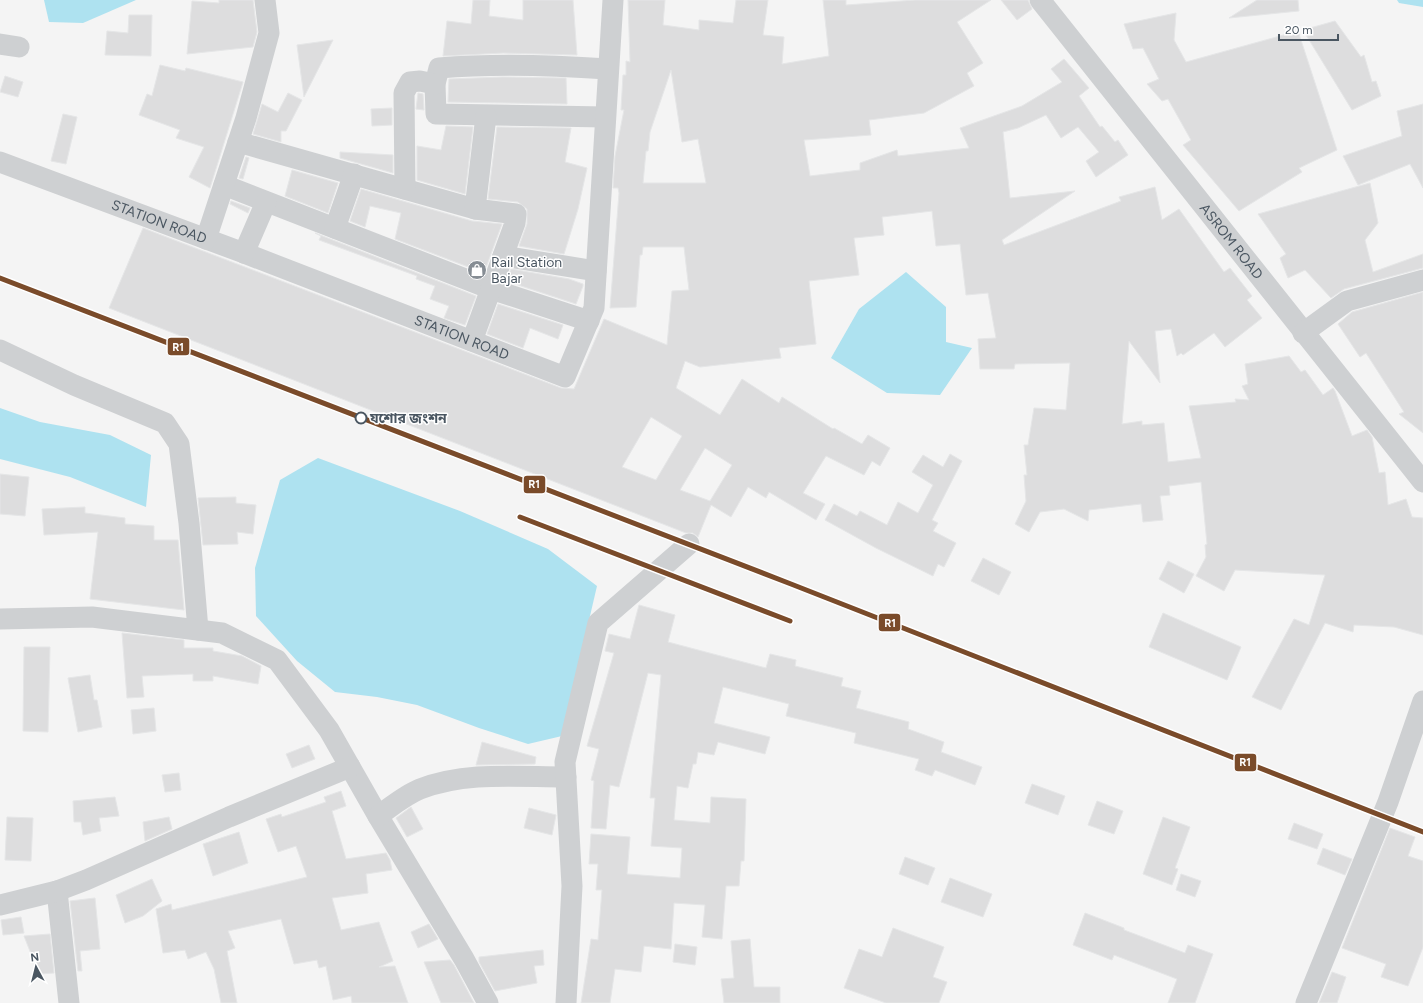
<svg xmlns="http://www.w3.org/2000/svg" width="1423" height="1003" viewBox="0 0 1423 1003" font-family="Figtree,'Noto Sans Bengali',sans-serif">
  <style>
    .water { fill: #aee2f0 }
    .building { fill: #ddddde; stroke: #e5e6e7; fill-rule: evenodd }
    .lines { fill: none; stroke-linecap: round; stroke-linejoin: round }
    .minor { stroke: #ced0d2; stroke-width: 21 }
    .rail-1-casing { stroke: #fff; stroke-width: 8 }
    .rail-1 { stroke: #7a4b2a; stroke-width: 5 }
    .stop-dot { fill: #fff; stroke: #4a5661; stroke-width: 2 }
    .labels { text-anchor: middle; dominant-baseline: central; stroke-width: 3; stroke-linejoin: round; paint-order: stroke }
    .street-label { font-size: 14px; fill: #4a5661; stroke: #fff }
    .poi-label { font-size: 14px; fill: #4a5661; stroke: #fff; text-anchor: start }
    .stop-label { font-size: 14px; font-weight: bold; fill: #4a5661; stroke: #fff; text-anchor: start }
    .line-badge { stroke: #fff; stroke-width: 1.5 }
    .badge-label { font-size: 11px; text-anchor: middle; font-weight: bold; fill: #fff }
  </style>
  <rect width="100%" height="100%" fill="#f4f4f4"/>
  <g class="water">
    <path d="M44 0H136L83 23 49 22Z"/>
    <path d="M1397 0H1423V7L1399 3Z"/>
    <path d="M906 272 946 307V342L972 348 940 395 887 393 831 358 859 309Z"/>
    <path d="M0 408 40 422 110 435 151 455 146 507 70 477 0 459Z"/>
    <path d="M318 458 460 511 548 549 597 586 562 736 528 744 479 728 417 705 377 697 335 692 297 661 256 616 255 568 280 480Z"/>
  </g>
  <g class="building">
    <path d="M219 0H253L257 32 253 47 187 54 192 1 219 3Z"/>
    <path d="M473 0H490L489 16 523 20V0H573L577 55 503 53 443 56 447 21 471 24Z"/>
    <path d="M628 0H665L663 25 699 30V20L733 23 736 0H768L763 35 784 37 782 64 829 56 823 0H846V5L915 0H991L957 22 983 63 967 73 974 86 924 113 869 120 871 135 804 140 810 176 860 170V163L897 150 898 156 969 148 960 128 1022 106 1062 82 1051 69 1064 59 1089 88 1079 96 1100 127 1102 126 1115 142 1118 140 1128 155 1096 177 1086 161 1099 152 1078 127 1061 138 1046 115 1018 128 1003 132 1010 198 1075 191 1002 240 1004 245 1121 201 1119 197 1155 187 1162 220 1179 209 1224 272 1230 268 1252 296 1247 300 1262 318 1225 347 1214 333 1183 355 1181 353 1177 356 1171 329 1155 331 1160 383 1129 341 1122 424 1142 421V425L1164 423 1168 462 1201 458 1189 406 1236 402 1235 399 1249 400 1242 386 1248 384 1245 364 1289 356 1301 372 1305 370 1323 395 1333 388 1335 391 1352 436 1367 430 1372 437 1379 473 1385 472 1388 505 1406 499 1412 517 1423 518V635L1394 627 1354 625 1353 632 1325 623 1281 710 1252 697 1294 619 1309 625 1325 575 1235 570 1224 591 1196 576 1206 557 1205 545 1207 544 1201 482 1169 486 1170 495 1160 496 1163 520 1143 522 1141 504 1089 510 1088 521 1064 509 1040 512 1029 532 1015 524 1026 501 1024 475H1027L1024 445H1028L1034 408 1066 410 1070 363 1015 364 1014 369H980L978 339 996 338 988 293 966 295 960 244 936 246 932 211 882 217 884 235 854 238 859 275 809 281 816 344 779 348 781 358 700 367 685 361 676 388 720 415 742 379 779 403 782 397 833 429 834 428 862 444 868 435 890 448 880 466 872 461 864 475 826 456 803 493 825 504 816 520 769 492 766 498 748 487 731 517 711 505 698 537 693 533H686L109 308 143 228 561 388 574 389 604 319 667 345 672 291 689 290 684 247H643L642 255H640L636 307 610 308 619 193 618 188H613L615 156 624 110H621L623 75H626V61L630 62ZM671 70 682 142 698 139 706 183H643L646 151H648L650 132ZM651 417 682 436 656 480 622 467ZM705 448 732 465 710 501 680 490Z"/>
    <path d="M1001 0H1028L1032 9 1017 20Z"/>
    <path d="M1257 0H1298L1299 11 1229 18Z"/>
    <path d="M1176 13 1174 40 1186 62 1298 31 1337 150 1299 168 1302 172 1239 211 1183 145 1191 140 1168 99 1162 101 1147 84 1159 79 1143 48 1133 49 1124 24Z"/>
    <path d="M129 15H152L151 56 105 55 107 31 128 33Z"/>
    <path d="M1335 21 1361 57 1364 55 1372 82 1376 81 1381 96 1352 110 1303 30Z"/>
    <path d="M333 40 304 97 297 45Z"/>
    <path d="M160 65 185 71 186 68 243 82 210 188 189 177 204 147 176 138 180 130 139 115 147 94 152 96Z"/>
    <path d="M5 76 23 82 18 97 0 92Z"/>
    <path d="M503 77 566 78 567 104 448 102 449 79Z"/>
    <path d="M288 93 302 100 286 131H281V142L253 134 262 104 278 112Z"/>
    <path d="M418 93 423 94 424 110 416 109Z"/>
    <path d="M1423 104V188L1410 164 1358 185 1343 156 1402 136 1397 111Z"/>
    <path d="M392 108V125L372 126 371 109Z"/>
    <path d="M63 114 77 117 66 164 51 161Z"/>
    <path d="M446 126 473 127 465 194 417 180V146L441 150Z"/>
    <path d="M497 127 571 128 565 162 587 168 578 209 564 254 519 246 527 224V209L518 202 488 199Z"/>
    <path d="M340 152 393 155V173L340 158Z"/>
    <path d="M246 157 249 158 243 179 239 178Z"/>
    <path d="M292 170 338 183 328 213 285 196Z"/>
    <path d="M1370 183 1378 223 1365 240 1373 272 1423 254V268L1344 289 1331 298 1305 270 1288 278 1280 258 1286 254 1258 214Z"/>
    <path d="M361 189 472 221 502 224 484 273 395 239 401 213 370 206 365 227 350 221Z"/>
    <path d="M231 201 250 208 248 213 230 204Z"/>
    <path d="M315 233 476 296 465 325 444 318 449 306 430 299 435 286 416 279 417 276 319 240 321 236Z"/>
    <path d="M511 269 569 279 583 284V286L576 304 506 281Z"/>
    <path d="M1423 292V433L1399 414 1404 412 1366 353 1360 357 1338 324 1352 312Z"/>
    <path d="M498 304 563 325 558 339 530 328 523 348 487 334Z"/>
    <path d="M950 454 962 461 932 520 938 523 933 531 956 543 944 567 938 564 933 576 876 548 825 520 834 504 857 516 860 511 887 525 898 502 918 513 933 485 912 472 923 455 943 467Z"/>
    <path d="M0 474 29 477 25 516 0 514Z"/>
    <path d="M236 497V503L256 505 253 534 237 532 238 544 203 545 198 498Z"/>
    <path d="M85 507V513L125 518V524L154 526V540H178L184 610 90 599 98 532 44 535 42 509Z"/>
    <path d="M983 558 1011 572 999 595 971 581Z"/>
    <path d="M1168 561 1194 574 1184 593 1159 579Z"/>
    <path d="M639 605 675 615 668 642 766 668 770 654 796 660 795 666 843 678 841 686 861 691 856 708 909 722 908 729 944 742 941 752 982 767 975 785 935 770 932 776 915 770 919 759 854 743 856 733 786 716 789 704 723 687 714 723 770 737 765 754 718 742 714 755 698 752 696 764H693L688 788 677 786 674 820 710 823 711 797 746 799 744 861H741L739 886H726L722 939 702 937 705 905 674 903 671 949 644 946 641 972 615 969 610 1003H581L591 939 598 940 602 890H596L598 864H589L591 834 630 837 627 874 680 878 682 848 651 846 655 798H650L661 675 648 673 619 787 610 785 606 829 591 828 594 781 591 780 599 749 587 746 614 653 605 651 609 634 630 639Z"/>
    <path d="M1163 613 1241 647 1227 680 1149 647Z"/>
    <path d="M122 633 184 640V648H213V651L242 656 261 666 258 684 213 676V681H193V674L142 676 144 697 127 698Z"/>
    <path d="M24 647H50L48 732 23 731Z"/>
    <path d="M90 675 94 700H97L102 727 78 732 68 678Z"/>
    <path d="M154 708 156 731 133 734 131 710Z"/>
    <path d="M482 742 536 757 535 764 476 765Z"/>
    <path d="M309 745 315 759 292 768 286 754Z"/>
    <path d="M179 773 181 790 165 792 162 775Z"/>
    <path d="M1032 784 1065 796 1058 815 1025 803Z"/>
    <path d="M341 791 346 806 332 811 346 859 386 853 390 860 392 870 366 874 368 893 332 898 341 930 379 922 393 961 379 967 395 966 408 1003H352L351 996 333 1000 326 966 319 968 317 960 294 964 281 919 228 931 235 948 227 951 237 1003H221L214 969 206 952 188 959 185 950 163 953 156 909 171 904 172 910 307 877 296 846 278 852 266 819 281 814 282 817 326 802 324 797Z"/>
    <path d="M115 797 119 816 99 818 101 831 83 835 81 822H74L73 801Z"/>
    <path d="M1097 801 1123 811 1114 834 1088 825Z"/>
    <path d="M411 807 423 829 407 837 396 818Z"/>
    <path d="M529 808 556 815 552 835 524 828Z"/>
    <path d="M7 817 33 818 31 861 5 860Z"/>
    <path d="M169 817 172 829 145 841 143 822Z"/>
    <path d="M1163 817 1190 827 1175 868 1178 869 1172 885 1143 874Z"/>
    <path d="M1294 823 1323 834 1317 849 1288 839Z"/>
    <path d="M1390 828 1415 837 1408 856 1423 861V947L1408 986 1381 977 1386 964 1342 948Z"/>
    <path d="M239 832 248 863 213 876 203 844Z"/>
    <path d="M1323 848 1352 859 1345 875 1317 864Z"/>
    <path d="M905 857 935 868 928 885 899 874Z"/>
    <path d="M1181 874 1201 881 1195 897 1176 890Z"/>
    <path d="M950 878 992 894 983 917 941 902Z"/>
    <path d="M152 879 162 901 143 916 125 923 116 895Z"/>
    <path d="M95 898 100 949 80 951 82 971H78L70 901Z"/>
    <path d="M1085 913 1124 928V930L1185 953 1188 945 1213 954 1195 1003H1168L1177 979 1114 955 1112 960 1073 945Z"/>
    <path d="M21 917 24 933 3 935 1 920Z"/>
    <path d="M429 924 438 939 418 948 411 932Z"/>
    <path d="M893 928 944 947 933 977 947 982 939 1003H886L844 988 859 949 882 957Z"/>
    <path d="M50 934 54 973 39 974 24 936Z"/>
    <path d="M750 939 754 987H780V1003H724L721 979 734 978 731 941Z"/>
    <path d="M675 944 697 947 695 965 673 962Z"/>
    <path d="M543 950 544 965 534 966 537 983 495 991 479 962V957Z"/>
    <path d="M450 960 454 965 474 1003H441L424 962Z"/>
    <path d="M1332 972 1346 977 1337 1003H1319Z"/>
  </g>
  <g class="lines">
    <g class="minor">
      <path id="s1" d="M1040 0 1423 482"/>
      <path d="M0 44 19 47"/>
      <path d="M605 117 436 114 435 84 439 68C496 63 552 65 608 69"/>
      <path d="M238 142 475 209"/>
      <path id="s2" d="M0 162 244 253 565 377 594 308 613 0"/>
      <path d="M224 185 491 289 589 321"/>
      <path d="M405 189 404 93 410 82 420 81 435 84"/>
      <path d="M335 228 354 174"/>
      <path d="M206 239 246 118 269 33 265 0"/>
      <path d="M244 253 266 202"/>
      <path d="M503 256 596 271"/>
      <path d="M1303 333 1347 301 1423 280"/>
      <path d="M472 341 515 223 516 214 475 209 486 116"/>
      <path d="M0 350 74 385 165 423 179 444 189 523 198 630"/>
      <path d="M0 619 92 617 222 633 277 660 329 730 378 816 464 959 488 1003"/>
      <path d="M378 816C391 807 405 795 420 789 466 771 518 777 566 777"/>
      <path d="M57 891 69 1003"/>
      <path d="M0 905 57 891 86 880 229 817 350 767"/>
      <path d="M566 1003 572 886 565 762 598 623 689 544"/>
      <path d="M1306 1003 1388 802 1423 701"/>
    </g>
    <defs>
      <g id="rail-1">
        <path d="M0 278 791 584 1423 832"/>
        <path d="M520 517 790 621"/>
      </g>
    </defs>
    <use href="#rail-1" class="rail-1-casing"/>
    <use href="#rail-1" class="rail-1"/>
  </g>
  <defs>
    <symbol id="shop-disc" viewBox="-11 -11 22 22"><circle r="9.5" fill="#868d94" stroke="#fff"/><path d="M-5-2.5h2.3a2.7 3.5 0 0 1 5.4 0H5L5.5 6h-11ZM-1.5-2.5h3a1.5 2.3 0 0 0-3 0Z" fill="#fff"/></symbol>
  </defs>
  <g fill-rule="evenodd">
    <use href="#shop-disc" x="466" y="259" width="22" height="22"/>
  </g>
  <circle class="stop-dot" cx="361" cy="418" r="5.5"/>
  <g class="labels">
    <g class="street-label">
      <text stroke="none"><textPath href="#s2" startOffset="170">STATION ROAD</textPath></text>
      <text stroke="none"><textPath href="#s1" startOffset="308">ASROM ROAD</textPath></text>
      <text stroke="none"><textPath href="#s2" startOffset="494">STATION ROAD</textPath></text>
    </g>
    <g class="poi-label">
      <text x="491" y="262">Rail Station<tspan x="491" dy="16">Bajar</tspan></text>
    </g>
    <g class="stop-label">
      <text x="370" y="418">যশোর জংশন</text>
    </g>
  </g>
  <g class="line-badge">
    <rect x="167" y="337" width="23" height="19" rx="4" fill="#7a4b2a"/>
    <rect x="523" y="475" width="23" height="19" rx="4" fill="#7a4b2a"/>
    <rect x="878" y="613" width="23" height="19" rx="4" fill="#7a4b2a"/>
    <rect x="1234" y="753" width="23" height="19" rx="4" fill="#7a4b2a"/>
  </g>
  <g class="badge-label">
    <text x="178" y="351">R1</text>
    <text x="534" y="488">R1</text>
    <text x="890" y="627">R1</text>
    <text x="1245" y="766">R1</text>
  </g>
  <g transform="translate(36 967) rotate(353)" stroke="#ffffff" stroke-width="3" paint-order="stroke">
  <path d="M0-3L7 15L0 10L-7 15Z" fill="#4a5661"/>
  <text y="-6" font-size="11" font-weight="bold" text-anchor="middle" fill="#4a5661">N</text>
  </g>
  <path d="M1279 34v6h59v-6" fill="none" stroke="#4a5661" stroke-width="2"/>
  <text x="1285" y="34" font-size="12" fill="#4a5661" stroke="#ffffff" stroke-width="3" paint-order="stroke">20 m</text>
</svg>
